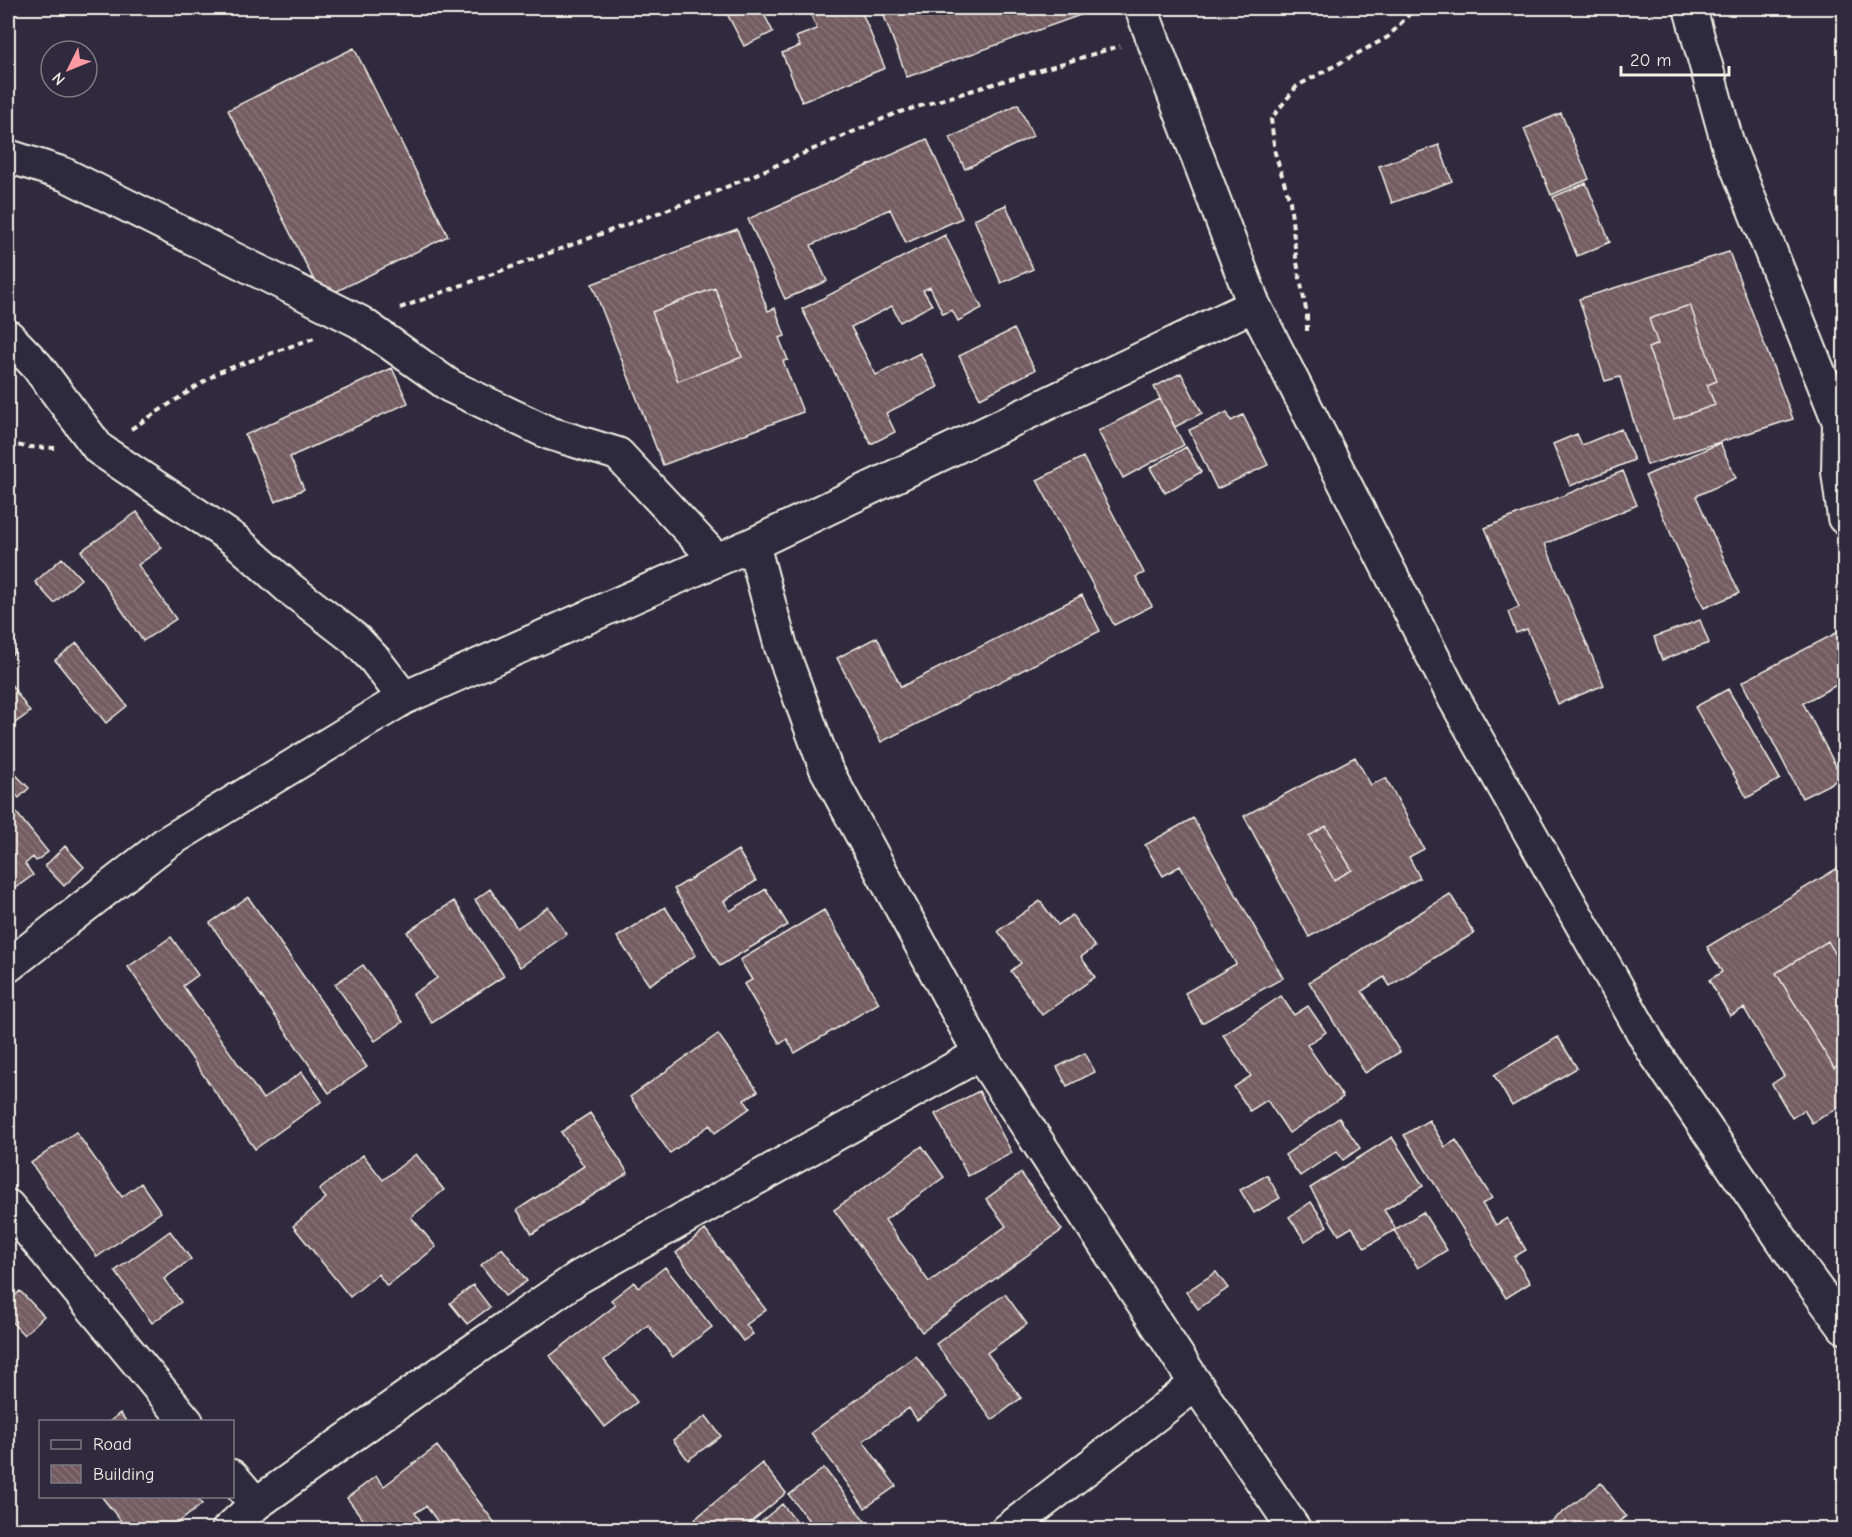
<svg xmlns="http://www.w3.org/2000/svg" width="1852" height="1537" font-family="'Comic Neue',sans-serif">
<defs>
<pattern id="building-back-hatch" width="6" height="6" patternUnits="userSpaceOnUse" patternTransform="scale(1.5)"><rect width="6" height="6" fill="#735b62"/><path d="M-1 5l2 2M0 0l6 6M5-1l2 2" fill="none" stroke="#887378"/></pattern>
</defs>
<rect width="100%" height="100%" fill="#2f2a3d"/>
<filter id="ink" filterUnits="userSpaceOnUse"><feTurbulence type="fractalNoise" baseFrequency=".0167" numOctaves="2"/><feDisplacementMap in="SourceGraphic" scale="12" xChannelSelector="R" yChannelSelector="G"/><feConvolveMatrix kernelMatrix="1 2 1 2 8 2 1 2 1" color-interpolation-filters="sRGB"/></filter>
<g filter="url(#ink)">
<path fill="url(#building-back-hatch)" stroke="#f4f1e8" stroke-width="1.5" fill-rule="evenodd" d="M724 8H761L773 32 744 46Z
M808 8H860L885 68 802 102 782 53 800 46 796 37 817 29Z
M881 8H926L930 18 958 8H1100L907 77Z
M354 48 448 236 323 298 228 110Z
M1018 104 1033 136 965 169 950 138Z
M1561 113 1589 179 1551 195 1524 129Z
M927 139 962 218 906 243 890 209 811 245 827 281 785 299 748 219Z
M1439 145 1452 181 1392 203 1379 166Z
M1586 183 1610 242 1577 256 1553 197Z
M1006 205 1033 269 1001 283 974 219Z
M737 229 768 311 775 308 785 336 779 338 788 360 783 361 803 412 663 465 592 284ZM715 288 742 357 678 381 652 312Z
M945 235 982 308 958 321 952 310 943 314 930 287 923 290 932 305 900 322 892 306 851 327 876 375 920 353 938 387 886 413 895 432 871 444 802 309Z
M1729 252 1793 419 1647 465 1620 377 1605 381 1579 299ZM1690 305 1717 381 1707 385 1715 405 1674 419 1648 348 1658 344 1649 319Z
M715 288 742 357 678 381 652 312Z
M1690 305 1717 381 1707 385 1715 405 1674 419 1648 348 1658 344 1649 319Z
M1014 329 1035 370 980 398 959 356Z
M392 368 408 403 290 457 304 489 275 502 245 435Z
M1181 373 1202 413 1175 427 1154 387Z
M1160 399 1184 445 1123 478 1098 431Z
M1227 412 1231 421 1243 415 1268 465 1217 489 1189 430Z
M1621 429 1634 460 1570 486 1553 444 1577 434 1582 445Z
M1720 443 1736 478 1696 496 1739 593 1704 608 1645 476Z
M1186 447 1201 472 1165 493 1150 468Z
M1083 457 1144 573 1136 577 1152 606 1114 625 1037 480Z
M1623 471 1637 505 1545 544 1604 685 1558 704 1527 629 1516 633 1508 612 1519 607 1485 528Z
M137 512 162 548 138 565 176 619 143 641 81 551Z
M62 558 81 579 54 603 35 582Z
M1082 595 1100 631 881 742 837 658 877 637 901 687Z
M1700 620 1709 643 1662 660 1654 637Z
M1840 631 1844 641V681L1803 703 1842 778 1802 798 1742 682Z
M8 642 15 652 8 657Z
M77 643 127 706 106 723 55 660Z
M8 680 30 712 8 728Z
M1728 689 1780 779 1747 798 1695 707Z
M1355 757 1371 785 1386 778 1424 849 1409 857 1420 878 1309 937 1244 816ZM1326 826 1352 870 1334 880 1309 836Z
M14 773 29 788 19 798 8 786V780Z
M11 806 48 852 36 861 33 857 25 864 33 875 14 889 8 881V809Z
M1193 818 1283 978 1202 1023 1185 993 1236 964 1180 866 1163 876 1145 845Z
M1326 826 1352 870 1334 880 1309 836Z
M65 846 84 867 64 886 45 866Z
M738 850 756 881 724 901 730 911 766 889 788 925 720 966 674 889Z
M1841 866 1844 872V969L1828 941 1776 973 1834 1068 1844 1062V1104L1812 1123 1804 1110 1792 1118 1772 1084 1784 1076 1744 1008 1730 1016 1709 980 1722 972 1707 947Z
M490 889 517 928 548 907 567 934 520 967 475 900Z
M1450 894 1474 933 1390 986 1384 977 1362 991 1400 1052 1365 1073 1309 982Z
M248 897 367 1067 329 1093 210 923Z
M454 901 504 976 432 1023 413 994 437 978 407 932Z
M1040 901 1058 925 1072 915 1095 947 1081 957 1095 977 1042 1015 1011 971 1021 963 998 931Z
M665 907 696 955 649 985 617 937Z
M824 910 879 1003 795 1053 787 1039 780 1044 744 984 752 980 740 960Z
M171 937 198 975 183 986 263 1099 302 1072 322 1101 255 1149 128 967Z
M1828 941 1844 969V1062L1834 1068 1776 973Z
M363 965 403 1022 375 1041 335 984Z
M1281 996 1294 1015 1308 1006 1326 1032 1307 1045 1343 1097 1289 1133 1267 1100 1250 1111 1234 1087 1251 1076 1223 1035Z
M718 1034 758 1091 744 1100 750 1108 715 1133 710 1125 670 1153 630 1097Z
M1558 1037 1577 1068 1512 1106 1494 1075Z
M1085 1053 1095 1072 1067 1086 1057 1067Z
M979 1091 1012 1153 968 1176 935 1114Z
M590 1113 628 1173 532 1234 517 1210 584 1166 561 1132Z
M1339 1118 1360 1148 1343 1160 1337 1151 1300 1176 1285 1155Z
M1429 1120 1445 1147 1456 1140 1492 1198 1482 1204 1496 1225 1507 1218 1526 1250 1514 1257 1530 1283 1506 1298 1404 1135Z
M76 1132 122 1197 141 1183 161 1212 97 1257 31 1163Z
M1392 1137 1423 1186 1384 1210 1396 1229 1365 1248 1352 1227 1339 1235 1310 1188Z
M922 1146 944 1177 885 1220 929 1282 1006 1226 986 1199 1021 1173 1062 1230 922 1332 834 1210Z
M416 1154 444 1190 411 1217 436 1247 387 1286 378 1274 350 1297 293 1226 326 1198 319 1190 363 1155 383 1180Z
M1267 1175 1280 1198 1254 1213 1240 1190Z
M1311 1202 1327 1226 1305 1241 1289 1217Z
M1423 1212 1447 1250 1418 1268 1394 1230Z
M705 1230 766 1310 746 1325 753 1334 743 1341 676 1253Z
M170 1231 191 1259 164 1279 181 1302 152 1323 115 1271Z
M502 1248 527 1281 505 1296 481 1265Z
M665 1267 712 1327 673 1357 648 1325 604 1360 637 1402 605 1427 550 1356 616 1305 611 1300 634 1282 638 1288Z
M1216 1272 1228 1288 1198 1309 1186 1292Z
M473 1285 490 1307 467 1324 450 1303Z
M20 1291 44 1316 24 1335 8 1318V1302Z
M1005 1294 1027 1324 987 1353 1021 1398 992 1420 936 1344Z
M916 1356 947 1397 917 1420 909 1408 863 1441 896 1486 865 1508 811 1433Z
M120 1413 127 1422H109Z
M706 1416 721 1436 688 1460 673 1440Z
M437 1446 500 1530H444L426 1506 415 1513 423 1525 417 1530H371L347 1498 376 1476 384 1486Z
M762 1463 786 1493 745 1527 747 1530H703L695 1519Z
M824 1468 872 1530H816L789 1495Z
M1601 1483 1626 1516 1608 1530H1540Z
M101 1496H196L202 1504 169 1530H128Z
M782 1504 803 1530H751Z
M678 1520 684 1530H664Z"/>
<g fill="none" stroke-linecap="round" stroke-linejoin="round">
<g stroke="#f4f1e8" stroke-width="36">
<path id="minor" d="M1141 8 1254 305 1455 700 1652 1049 1804 1272 1844 1327
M1690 8 1728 145 1839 422 1838 472 1844 518
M8 156 64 174 360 322 450 386 549 433 618 454 717 560
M1254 305 753 544 781 647 826 769 980 1054 1196 1384 1295 1530
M8 336 37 366 99 449 235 540 289 588 355 639 375 660 404 698
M8 966 166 843 404 698 753 544
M8 1206 187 1422
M232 1476 256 1504
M228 1530 256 1504 426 1383 579 1277 980 1054
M1007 1530 1196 1384"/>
</g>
<path stroke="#f4f1e8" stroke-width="4" stroke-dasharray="6 4.5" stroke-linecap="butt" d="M400 308 715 192 894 114 1120 46
M1307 331V315L1296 257 1290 201 1275 153 1271 119 1297 86 1388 37 1415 8
M131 429 219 372 314 338
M8 443 26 447 55 448"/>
<use href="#minor" stroke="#2f2a3d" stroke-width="32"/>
</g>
</g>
<rect width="1852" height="1537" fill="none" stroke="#2f2a3d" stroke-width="30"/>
<rect x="15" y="15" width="1822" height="1507" fill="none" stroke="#f4f1e8" stroke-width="2" filter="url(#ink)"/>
<rect x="39" y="1420" width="195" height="78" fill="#2f2a3d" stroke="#7e7a81" stroke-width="1.5"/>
<rect x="51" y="1440" width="30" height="9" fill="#2f2a3d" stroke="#7e7a81" stroke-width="1.5"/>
<text x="93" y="1450" font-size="18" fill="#f4f1e8">Road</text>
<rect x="51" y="1465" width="30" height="18" fill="url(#building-back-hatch)" stroke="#7e7a81" stroke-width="1.5"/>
<text x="93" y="1480" font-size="18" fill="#f4f1e8">Building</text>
<g transform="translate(69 69) rotate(227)"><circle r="28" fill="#2f2a3d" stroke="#7e7a81" stroke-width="1.5"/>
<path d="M0-4.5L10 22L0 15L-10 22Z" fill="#ff9aa2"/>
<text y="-9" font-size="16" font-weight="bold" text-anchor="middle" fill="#f4f1e8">N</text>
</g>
<path d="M1621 66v9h108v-9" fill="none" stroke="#f4f1e8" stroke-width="3"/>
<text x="1630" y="66" font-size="18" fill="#f4f1e8" stroke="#2f2a3d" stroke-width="4.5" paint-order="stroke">20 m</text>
</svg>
